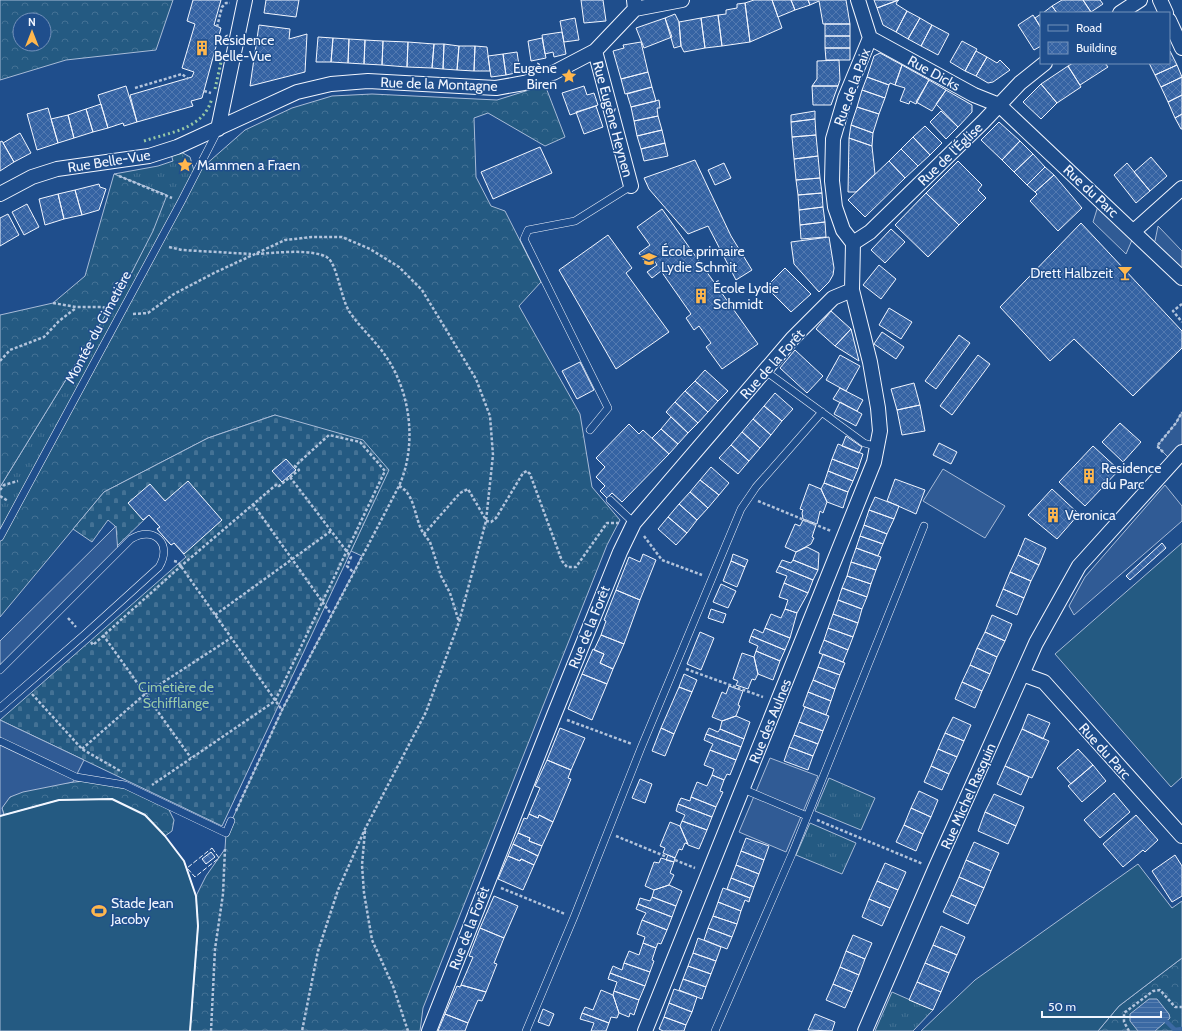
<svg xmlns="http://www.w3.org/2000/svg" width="1182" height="1031" font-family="Cabin,sans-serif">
<defs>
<pattern id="grass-tufts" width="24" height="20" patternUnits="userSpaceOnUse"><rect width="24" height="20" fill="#245a82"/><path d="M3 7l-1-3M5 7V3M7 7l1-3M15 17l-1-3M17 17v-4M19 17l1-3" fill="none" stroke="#447295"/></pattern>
<pattern id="forest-crowns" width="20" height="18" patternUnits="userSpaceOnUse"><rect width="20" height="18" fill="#245a82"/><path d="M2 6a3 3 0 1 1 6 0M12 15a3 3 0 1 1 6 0" fill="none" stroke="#447295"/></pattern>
<pattern id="cemetery-stones" width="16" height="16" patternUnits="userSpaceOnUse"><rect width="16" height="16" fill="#245a82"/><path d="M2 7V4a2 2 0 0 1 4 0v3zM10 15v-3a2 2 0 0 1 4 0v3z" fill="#447295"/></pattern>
<pattern id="water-rules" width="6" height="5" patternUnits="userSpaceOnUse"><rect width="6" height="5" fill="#3b69a3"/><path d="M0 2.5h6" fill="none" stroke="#587fb1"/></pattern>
<pattern id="building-cross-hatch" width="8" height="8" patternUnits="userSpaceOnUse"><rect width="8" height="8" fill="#3563a3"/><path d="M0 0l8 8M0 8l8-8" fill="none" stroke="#537ab1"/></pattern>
</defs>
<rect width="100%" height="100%" fill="#1f4e8c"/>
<path fill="url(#grass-tufts)" stroke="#a8bbd7" d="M181 152 190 157 195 174 0 537V487L132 272 166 195 114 174 158 166 173 161 171 154Z
M829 778 875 798 861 830 815 811Z
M810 823 856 843 842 874 796 855Z
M892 992 933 1010 913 1031H875Z"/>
<path fill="url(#forest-crowns)" stroke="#a8bbd7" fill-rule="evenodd" d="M0 0H173L156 50 66 60 0 80ZM20 20H44V44H20Z
M545 85 565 137 545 146 488 113 474 118 476 177 491 206 505 211 541 282 519 306 580 414 592 487 620 520 607 545 423 1008 420 1031H190L198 927 196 896 206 876 225 849 226 833 282 710 362 556 351 551 388 470 275 415 208 438 104 492 0 617V537L195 174 245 130 292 108 332 96 372 94 497 100Z
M114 174 167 195 153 231 132 272 0 487V315L53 303 85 276Z
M100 780 125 785 166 804 174 820 172 831 165 836 145 815 59 800 4 815 2 808C4 805 6 800 9 798 22 786 81 781 100 780Z
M1182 958V1031H1098L1119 1006Z"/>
<path fill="url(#cemetery-stones)" stroke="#a8bbd7" d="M275 415 363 440 389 470 222 826 0 720 186 557 174 543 171 545 157 529 160 527 149 515 117 546 115 526 108 520 92 542 73 529 104 492 208 438Z"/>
<path fill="#245a82" stroke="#a8bbd7" d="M1182 543V777L1171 787 1055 654Z
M112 799 145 815 165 836 184 861 196 896 198 926 190 1031H0V816L59 800Z
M1138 864 1172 908 1182 901V958L1119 1006 1098 1031H921L975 980Z"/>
<path fill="#305b95" stroke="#a8bbd7" d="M1098 206 1132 240 1126 254 1093 222Z
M1158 226 1182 251V278L1150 246 1155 241Z
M1182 412V452L1174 463 1157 446 1176 423Z
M943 469 1005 506 985 538 923 501Z
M1165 485 1182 506V521L1074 615 1069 606 1085 577Z
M116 526 118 553 0 670V641Z
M0 720 84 760 73 782 23 792 10 797 2 808 4 815 0 816Z
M770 758 818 776 786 852 739 832Z"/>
<path fill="url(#water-rules)" stroke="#a8bbd7" d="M1149 999H1157L1169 1014 1170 1018 1155 1031H1138L1130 1021V1014Z"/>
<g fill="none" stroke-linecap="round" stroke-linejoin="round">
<path stroke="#3b69a3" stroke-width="4.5" d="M1167 1022 1175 1030 1182 1029"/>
</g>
<path fill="url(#building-cross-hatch)" stroke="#f2f6ff" d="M193 0H221L214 25 221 28 202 98 191 101 193 106 137 122 130 95 192 77 194 72 182 68 195 24 187 21Z
M266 0H299L296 17 264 13Z
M581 0H603L606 21 584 23Z
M754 0H772L782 28 750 42 745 3Z
M772 0H791L795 10 778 17Z
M791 0H808L810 5 795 10Z
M808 0H846L850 24H823L819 1 810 5Z
M874 0H899L877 8Z
M898 0 896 4 907 11 896 32 883 25 877 8Z
M1062 0H1083L1091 12 1057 13 1052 6Z
M1083 0H1100L1103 4 1091 12Z
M745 3 750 42 722 46 718 15 726 14V10L737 8V4Z
M1052 6 1057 13H1043Z
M907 11 920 18 908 39 896 32Z
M675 14 679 22 681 46 674 48 665 18Z
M1041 14V28L1035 18Z
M718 15 722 46 705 48 701 18Z
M1033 15 1041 28V46L1034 50 1018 25Z
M575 18 579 40 564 42 560 21Z
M665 18 672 37 644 48 636 28Z
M701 18 705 48 684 52 681 46 679 22Z
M920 18 932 25 921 46 908 39Z
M825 24H850V36H825Z
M259 25 290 29 289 39 307 34 305 72 250 86Z
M932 25 949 34 938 55 921 46Z
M562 32 566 54 554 57 553 52 545 54 542 35Z
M825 36H850V48H825Z
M318 37 333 38 331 62H316Z
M333 38 349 39 348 63 331 62Z
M542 38 546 58 531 61 528 41Z
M349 39 365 40 364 64 348 63Z
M365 40 383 41 382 65 364 64Z
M383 41 408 42 407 67 382 65Z
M962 41 977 49 965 71 950 62Z
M408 42 434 44 432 68 407 67Z
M641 42 648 72 621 79 613 51 624 48 623 45Z
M434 44H444L443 69 432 68Z
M444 44 459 46 457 70 443 69Z
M459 46H475L474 71 457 70Z
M475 46 487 47 490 71H474Z
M825 48H850V60H826Z
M976 51 987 57 976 76 965 71Z
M1170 51 1177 65 1155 75 1149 63H1169Z
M517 52 520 72 506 75 503 54Z
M880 53 902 65 895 85 890 83 889 85 867 77 874 56Z
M503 54 506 75 491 77 488 56Z
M987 57 997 63 1000 60 1010 70 993 82 988 83 976 76Z
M839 60 840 80 838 86H812L817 79V61Z
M1073 63H1105L1108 67 1080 85 1068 66Z
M902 65 929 80 916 104 910 101 909 104 900 101 905 88 895 85Z
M1177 65 1182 77 1161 87 1155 75Z
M1068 66 1081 87 1057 103 1041 84Z
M648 72 652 87 625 94 621 79Z
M867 77 889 85 885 98 862 90Z
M1182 77V95L1168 102 1161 87Z
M929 80 946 90 932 111 916 102Z
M1041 84 1057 103 1041 119 1023 102Z
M126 86 137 122 124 126 123 123 108 128 98 95Z
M584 86 587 95 594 93 598 105 570 115 562 93Z
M812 86H838L831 105H813Z
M652 87 656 101 631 107 627 94Z
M862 90 885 98 879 114 857 107Z
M946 90 972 105V112L958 127 936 104Z
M1182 95V114L1175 118 1168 102Z
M659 100 660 108H657L658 116 634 121 631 107Z
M101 104 108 128 93 132 86 109Z
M596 106 603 127 584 134 576 112Z
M857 107 879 114 873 133 851 125Z
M48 108 58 143 37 150 27 114Z
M86 109 93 132 74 138 68 115Z
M815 111V119L791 122V115Z
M941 111 958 127 946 139 930 122Z
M1182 114V129H1181L1175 118Z
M68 115 74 138 58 143 51 119Z
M658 116 662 130 637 136 634 121Z
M815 119 816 135 792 137 791 122Z
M999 122 1020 141 1002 160 981 140Z
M851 125 873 133 872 146 849 138Z
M925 126 942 143 930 155 913 137Z
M662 130 665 143 641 149 637 136Z
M20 133 31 153 14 162 3 143Z
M816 135 818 156 794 159 792 137Z
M913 137 930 155 918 166 901 149Z
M849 138 872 146 875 174 856 192H848Z
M2 141 14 162 0 171V142Z
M1020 141 1033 154 1014 172 1002 160Z
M665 143 668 156 644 161 641 149Z
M540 147 552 173 493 199 481 172Z
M901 149 918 166 905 178 889 161Z
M1033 154 1045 167 1027 185 1014 172Z
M818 156 820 178 796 180 794 159Z
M1151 157 1167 176 1150 191 1134 172Z
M695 160 731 236 752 270 736 280 708 226 688 234 649 189 644 178Z
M889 161 905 178 865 217 848 200Z
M958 161 982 185 978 190 986 198 959 225 926 193Z
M724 163 731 178 715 185 708 170Z
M1127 163 1150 191 1136 203 1114 175Z
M1045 167 1054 175 1035 192 1027 185Z
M1054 175 1082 208 1058 231 1030 201 1037 194 1035 192Z
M820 178 822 193 798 195 796 180Z
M99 184 100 187 106 189 99 210 82 215 75 190Z
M75 190 82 215 64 219 58 194Z
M822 193 823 207 799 210 798 195Z
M926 193 959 225 928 257 895 225Z
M58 194 64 219 45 225 39 199Z
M27 204 39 227 24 235 12 212Z
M823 207 825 222 800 225 799 210Z
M662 209 758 344 722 369 706 347 711 343 699 326 694 330 686 318 691 314 661 271 652 278 647 272 657 265 654 260 647 265 639 253 650 245 637 227Z
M8 214 19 235 0 246V218Z
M825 222 826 237 801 239 800 225Z
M1081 223 1182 331V348L1133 396 1074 339 1050 361 1000 307Z
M891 229 905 242 885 263 871 250Z
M608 235 632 268 626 273 669 332 616 369 559 270Z
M829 237 834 268 833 275 829 282 819 292 794 264 791 242Z
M879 265 896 279 881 299 863 285Z
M785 268 811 294 791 312 766 287Z
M889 308 912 322 901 339 879 325Z
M831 311 851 329 835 346 816 329Z
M851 329 859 361 835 346Z
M882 332 904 347 896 359 874 344Z
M959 335 970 343 936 389 925 381Z
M795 350 823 376 807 393 780 368Z
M840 355 860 366 846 391 826 380Z
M978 355 990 364 952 415 940 406Z
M580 362 594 390 577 399 562 371Z
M705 370 728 391 718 401 695 381Z
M695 381 718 401 708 412 685 391Z
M914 383 920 405 897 410 891 389Z
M840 388 863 400 857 411 833 399Z
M685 391 708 412 698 423 675 402Z
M775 393 793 409 782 421 764 406Z
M675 402 698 423 688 433 666 412Z
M840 402 862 414 856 426 834 414Z
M920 405 925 431 902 435 897 410Z
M764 406 782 421 771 435 753 419Z
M671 417 688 433 678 444 661 429Z
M753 419 771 435 760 448 742 432Z
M1120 423 1141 442 1123 462 1102 442Z
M629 424 639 434 643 430 669 454 622 502 612 493 607 498 600 491 605 486 596 477 605 467 596 458Z
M661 429 678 444 669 454 652 438Z
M742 432 760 448 749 461 731 445Z
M846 436 862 447 859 453 842 446Z
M939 443 957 452 951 464 933 455Z
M838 444 863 454 858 469 832 459Z
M731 445 749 461 738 474 719 458Z
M1093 446 1119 470 1085 506 1059 482Z
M286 459 296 470 282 482 272 471Z
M832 459 858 469 853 481 828 471Z
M711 467 729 483 719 495 700 480Z
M828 471 853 481 848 492 824 483Z
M895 479 925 490 916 514 887 501Z
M700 480 719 495 708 508 690 492Z
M188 481 222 520 184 554 174 543 171 545 157 529 160 527 149 515 143 520 128 503 150 484 165 501Z
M824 483 848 492 843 508 827 502 821 489Z
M809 484 821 489 827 502 823 513 820 511 817 524 803 519 802 513 803 510 800 509Z
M1052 489 1079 514 1057 539 1028 515Z
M690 492 708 508 697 520 679 504Z
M875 497 899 506 894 519 869 510Z
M679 504 697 520 687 533 668 517Z
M869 510 894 519 887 534 864 525Z
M668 517 687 533 676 545 658 529Z
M803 520 816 525 812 537 814 538 811 544 796 552 785 547 795 524 800 526Z
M864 525 887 534 883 544 860 536Z
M860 536 883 544 878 556 856 548Z
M1025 538 1046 548 1039 565 1018 555Z
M1162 543 1166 548 1130 580 1126 576Z
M807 547 819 553 818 570 793 560 796 552Z
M856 548 881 557 876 570 851 562Z
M643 554 656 560 640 600 616 590 629 557 640 562Z
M733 554 748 560 745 567 731 561Z
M1018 555 1039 565 1031 581 1010 572Z
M782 560 791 563 793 560 818 570 813 580 779 566Z
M731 561 745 567 737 587 723 581Z
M851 562 876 570 871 584 847 576Z
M779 566 813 580 808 593 784 583 787 576 776 572Z
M1010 572 1031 581 1024 598 1003 589Z
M847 576 871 584 867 597 842 588Z
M784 583 808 593 797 613 785 609 788 600 779 597Z
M721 584 736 591 728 608 713 602Z
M842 588 867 597 862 609 838 600Z
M1003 589 1024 598 1017 615 996 606Z
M616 590 640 600 624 644 601 635 606 621 604 620Z
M838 600 862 609 858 623 833 614Z
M711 609 726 614 723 623 708 618Z
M785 609 797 613 790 638 765 628 771 614 781 618Z
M833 614 858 623 853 637 828 628Z
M992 615 1012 624 1005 641 985 632Z
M765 628 790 638 785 650 751 636 754 629 763 633Z
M828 628 853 637 848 650 824 640Z
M700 632 714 638 701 670 687 664Z
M985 632 1005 641 997 657 977 648Z
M601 635 624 644 613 669 600 663 604 654 594 650Z
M751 636 785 650 780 661 756 651 758 646 749 642Z
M824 640 848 650 843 662 819 653Z
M977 648 997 657 990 674 970 665Z
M593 649 604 654 600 663 613 669 607 684 582 674Z
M756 651 780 661 773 680 758 674 754 657Z
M742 653 754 657 758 674 755 680 752 679 748 689 736 685 738 681 733 679Z
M823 654 845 663 840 675 818 667Z
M970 665 990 674 982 691 962 682Z
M818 667 840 675 835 689 813 680Z
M582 674 607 684 592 720 568 709Z
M684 674 697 680 692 692 679 687Z
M813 680 835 689 831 701 808 692Z
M962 682 982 691 975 708 955 699Z
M729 686 743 691 738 705 740 706 736 716 722 721 712 717 722 692 726 694Z
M679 687 692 692 674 734 661 728Z
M808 692 831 701 826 715 803 706Z
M805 707 829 716 823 731 799 722Z
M1028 714 1050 723 1043 739 1022 729Z
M736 716 750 722 744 739 720 729 722 721Z
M953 717 971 725 964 741 945 733Z
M799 722 823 731 818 744 794 735Z
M560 728 585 738 571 770 547 760Z
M661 728 674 734 665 756 652 751Z
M709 728 718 732 720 729 744 739 741 747 706 734Z
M1022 729 1049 741 1032 778 1005 766Z
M945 733 964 741 957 757 938 749Z
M706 734 741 747 736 760 710 750 713 744 704 740Z
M794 735 818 744 813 756 789 747Z
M789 747 813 756 808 770 784 761Z
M938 749 957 757 949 774 931 766Z
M1078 749 1093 765 1071 784 1057 768Z
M710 750 736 760 730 775 727 774 724 780 712 775 714 769 704 765Z
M547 760 571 770 568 778 571 779 553 822 539 815 538 818 529 814 540 788 535 786Z
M1093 765 1106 781 1082 802 1068 786Z
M931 766 949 774 942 790 924 782Z
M1005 766 1029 777 1021 795 997 784Z
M712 775 724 780 720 791 723 792 716 807 691 797 697 782 707 786Z
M640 779 652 784 645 803 632 798Z
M919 791 938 800 931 817 911 808Z
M1114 793 1130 812 1100 838 1084 820Z
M994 794 1024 807 1016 826 985 812Z
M691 797 716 807 712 817 678 804 681 798 690 801Z
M678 804 712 817 707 830 682 821 685 815 676 811Z
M911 808 931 817 923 834 904 825Z
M985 812 1016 826 1008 844 978 831Z
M529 814 538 818 539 815 553 822 542 846 529 841 530 838 518 833 524 818 527 819Z
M1136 815 1158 840 1145 852 1143 850 1123 867 1103 844Z
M682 821 707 830 699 849 688 845 680 826Z
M670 822 680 826 688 844 685 843 682 850 679 849 675 858 663 853 665 848 660 846Z
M904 825 923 834 916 851 896 842Z
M518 833 530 838 529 841 542 846 538 856 513 844Z
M746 838 769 846 764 860 741 851Z
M974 842 999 853 991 871 966 860Z
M513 844 538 856 534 865 521 859 520 861 508 856Z
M741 851 764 860 759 874 736 865Z
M211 852 215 857 206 864 202 859Z
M668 855 675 858 674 862 666 860Z
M1175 855 1182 866V896L1172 902 1152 871Z
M508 856 520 861 521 859 534 865 523 890 498 879Z
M661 858 674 862 670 873 674 875 669 885 654 890 645 886 654 862 659 863Z
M966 860 991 871 984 888 959 877Z
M885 863 906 872 898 890 877 881Z
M736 865 759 874 754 887 731 878Z
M959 877 984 888 976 906 951 895Z
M731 878 754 887 750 898 727 889Z
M877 881 898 890 890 908 869 899Z
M669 885 682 891 676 906 652 897 654 890Z
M723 888 750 898 749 902 745 900 741 911 718 902Z
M951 895 976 906 968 924 943 912Z
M494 896 518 906 504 938 480 928Z
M652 897 676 906 672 917 638 904 640 898 650 901Z
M869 899 890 908 882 926 862 917Z
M718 902 741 911 737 924 713 916Z
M638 904 672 917 667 930 642 920 646 913 636 909Z
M713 916 737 924 732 937 708 928Z
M642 920 667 930 661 944 658 943 656 948 643 943 645 937 637 934Z
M941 926 965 937 957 955 933 945Z
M480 928 504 938 494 963 497 964 486 992 461 985 473 957 469 956Z
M708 928 732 937 727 949 704 940Z
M853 935 872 943 865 959 846 951Z
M698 938 721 947 716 961 693 953Z
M643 943 656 948 652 960 654 961 650 972 624 963 629 951 639 955Z
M933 945 957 955 949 973 925 963Z
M846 951 865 959 859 975 840 967Z
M693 953 716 961 711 974 688 966Z
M624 963 650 972 645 986 610 973 613 966 622 970Z
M925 963 949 973 941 992 917 982Z
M688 966 711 974 706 987 683 979Z
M840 967 859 975 852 992 833 984Z
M610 973 645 986 639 1000 614 991 617 982 608 979Z
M683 979 706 987 702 999 679 990Z
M917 982 941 992 933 1010 909 1000Z
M833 984 852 992 845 1008 826 1000Z
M461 985 486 992 482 1001 478 1000 468 1023 445 1014 457 986 460 987Z
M674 989 697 997 692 1012 669 1003Z
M601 990 613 995 619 1013 617 1018 611 1017 609 1023 582 1013 585 1007 593 1010Z
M614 991 639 1000 634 1015 630 1013 629 1017 619 1013 613 995Z
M669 1003 692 1012 686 1025 664 1017Z
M543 1009 554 1014 549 1026 538 1022Z
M582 1013 609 1023 606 1031H591L594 1023 580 1019Z
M445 1014 468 1023 465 1031H438Z
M815 1014 835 1022 832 1031 808 1030Z
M664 1017 686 1025 684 1031H663L659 1029Z"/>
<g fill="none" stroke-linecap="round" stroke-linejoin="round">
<g stroke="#f2f6ff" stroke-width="8">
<path id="service" d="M764 370 864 443 878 447
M590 430 608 408 524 239 528 230 575 221 631 186
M610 500 634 523
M0 537 181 202 218 130
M0 670 131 539C154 525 173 544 159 567L84 635 0 708
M0 741 76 777 125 785 226 833 231 821
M743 789 807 816
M526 1031 574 917 641 748 741 509 756 487 822 412
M715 1031 792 854 924 526"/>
</g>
<g stroke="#f2f6ff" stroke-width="16">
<path id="minor" d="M1160 0 1166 13
M635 9 682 0
M1120 13 1140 0
M1169 20 1182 48
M870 38 974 95 999 105 1182 278
M595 51 631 186
M218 129 245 0
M0 194 32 177 57 169 149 156 177 147 297 92 331 84 368 81 496 88 524 83 553 73 595 51 635 9 634 0
M1134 231 1182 188
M853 243 870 232 983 122 1020 83 1045 63
M1022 674 1044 682 1182 836
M429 1031 554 715 620 552 634 523 792 339 833 298 852 290
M645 1031 874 462 880 431 878 408 870 362 852 290 853 243 843 230 835 207 832 181 833 139 845 98 870 38 858 0
M865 1031 935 869 1036 643 1079 566 1182 452"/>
</g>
<path stroke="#b3c4dc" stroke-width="2.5" stroke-dasharray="3 2" stroke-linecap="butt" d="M217 27 222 7 226 3H230
M135 88 182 74 188 79
M204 91 211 93
M119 176 172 198
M169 247 182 250 251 254
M53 303 76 307H102L110 309
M1182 304 1173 311 1182 322
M133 314 148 313 174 294 214 273 285 240 312 237H342L370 249 399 267 422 290 476 379 490 416 493 455 486 521 459 622 426 712 365 829 338 890 318 951 302 1031
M0 361 10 350 44 337 59 321 76 308
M1163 452 1157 446 1176 423 1182 412
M290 477 351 557 347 566 353 572
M399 486C416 494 414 520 424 534L460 493 468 489 486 520
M0 490 4 485 18 481
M0 496 8 501
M758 501 831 531
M253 504 331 614
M486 521 491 522 496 518 523 473 527 471 530 474 562 561 567 567H576L607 523H619
M424 534 430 542 441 576 450 593 459 622
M644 536 662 560 702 575
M174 561 178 562 282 710
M215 615 331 531
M68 618 76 627
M103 635 191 758
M91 642 93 645 181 566 277 484 279 486 299 470 295 466 329 435 360 442 385 471 275 701 152 785
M686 669 763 697
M32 694 82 749 122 772
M567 720 632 744
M82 749 145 694 231 638
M236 811 282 710 399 486C417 446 411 394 387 358 376 341 360 328 349 311 341 298 337 265 328 258 313 248 274 253 256 254
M817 820 923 864
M365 831 362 865 364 893 372 940 393 986 408 1031
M616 836 667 857
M675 860 695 868
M501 888 565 914
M211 1031 215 949 223 894 225 849
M1129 1031 1124 1022V1013L1153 991 1160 990 1175 1007H1182"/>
<use href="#service" stroke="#1f4e8c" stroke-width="7"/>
<use href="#minor" stroke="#1f4e8c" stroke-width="14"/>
<path stroke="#97c8a6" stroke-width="3" stroke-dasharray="2 3" stroke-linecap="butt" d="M215 89 221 62
M144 141C171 132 204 129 212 98"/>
<path stroke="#f2f6ff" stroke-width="1" stroke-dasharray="5 2" stroke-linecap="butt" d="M212 848 219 858 195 877 187 868Z"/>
<path stroke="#f2f6ff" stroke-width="2" d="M0 816 59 800 112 799 145 815 165 836 184 861 196 896 198 926 190 1031"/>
</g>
<defs>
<g id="building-bare" transform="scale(1.2)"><path d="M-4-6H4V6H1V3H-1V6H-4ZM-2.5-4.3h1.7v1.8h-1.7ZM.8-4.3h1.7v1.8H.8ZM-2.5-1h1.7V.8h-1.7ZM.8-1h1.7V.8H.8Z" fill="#ffb74d" stroke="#1f4e8c" stroke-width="2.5" paint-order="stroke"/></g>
<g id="sight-bare" transform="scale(1.2)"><path d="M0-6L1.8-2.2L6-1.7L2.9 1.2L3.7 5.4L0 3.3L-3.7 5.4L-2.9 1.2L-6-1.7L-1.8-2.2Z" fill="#ffb74d" stroke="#1f4e8c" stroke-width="2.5" paint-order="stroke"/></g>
<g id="school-bare" transform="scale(1.2)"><path d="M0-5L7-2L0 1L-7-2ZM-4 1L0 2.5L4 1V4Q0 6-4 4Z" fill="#ffb74d" stroke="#1f4e8c" stroke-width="2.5" paint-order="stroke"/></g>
<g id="bar-bare" transform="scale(1.2)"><path d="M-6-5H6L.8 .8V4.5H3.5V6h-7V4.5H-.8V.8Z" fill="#ffb74d" stroke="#1f4e8c" stroke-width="2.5" paint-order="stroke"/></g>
<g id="stadium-bare" transform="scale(1.2)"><path d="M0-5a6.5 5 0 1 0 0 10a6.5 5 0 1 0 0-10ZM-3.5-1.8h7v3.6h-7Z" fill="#ffb74d" stroke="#1f4e8c" stroke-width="2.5" paint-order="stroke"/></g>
</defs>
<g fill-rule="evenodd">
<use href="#building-bare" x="202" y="48"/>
<use href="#sight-bare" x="569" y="76"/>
<use href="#sight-bare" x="185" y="165"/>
<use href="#school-bare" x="649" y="259"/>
<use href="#bar-bare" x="1125" y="273"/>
<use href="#building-bare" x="701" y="296"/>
<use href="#building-bare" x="1089" y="476"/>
<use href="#building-bare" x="1053" y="515"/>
<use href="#stadium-bare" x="99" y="911"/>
</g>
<g text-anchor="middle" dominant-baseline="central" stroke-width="3" stroke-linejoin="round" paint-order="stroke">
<g font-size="14" fill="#f2f6ff" stroke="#1f4e8c" text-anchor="start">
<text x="214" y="40">Résidence<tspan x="214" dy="16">Belle-Vue</tspan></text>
<text x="557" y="68" text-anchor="end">Eugène<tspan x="557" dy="16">Biren</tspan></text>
<text x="197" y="165">Mammen a Fraen</text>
<text x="661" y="251">École primaire<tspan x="661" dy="16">Lydie Schmit</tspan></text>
<text x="1113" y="273" text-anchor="end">Drett Halbzeit</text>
<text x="713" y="288">École Lydie<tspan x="713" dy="16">Schmidt</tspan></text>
<text x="1101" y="468">Residence<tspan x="1101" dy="16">du Parc</tspan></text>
<text x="1065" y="515">Veronica</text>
<text x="111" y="903">Stade Jean<tspan x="111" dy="16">Jacoby</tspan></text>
</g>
<g font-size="14" fill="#f2f6ff" stroke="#1f4e8c">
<text transform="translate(934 73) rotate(29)">Rue Dicks</text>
<text transform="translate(439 84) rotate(2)">Rue de la Montagne</text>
<text transform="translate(852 87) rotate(-70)">Rue de la Paix</text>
<text transform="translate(613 119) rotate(75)">Rue Eugène Heynen</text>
<text transform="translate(950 154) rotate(-44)">Rue de l'Église</text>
<text transform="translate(109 161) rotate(-9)">Rue Belle-Vue</text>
<text transform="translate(1091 191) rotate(43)">Rue du Parc</text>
<text transform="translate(98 327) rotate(-62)">Montée du Cimetière</text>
<text transform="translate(772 364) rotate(-48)">Rue de la Forêt</text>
<text transform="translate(589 627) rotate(-68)">Rue de la Forêt</text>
<text transform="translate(770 721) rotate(-68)">Rue des Aulnes</text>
<text transform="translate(1105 751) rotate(48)">Rue du Parc</text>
<text transform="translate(968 796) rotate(-66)">Rue Michel Rasquin</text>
<text transform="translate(469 928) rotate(-69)">Rue de la Forêt</text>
</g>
<g font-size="14" fill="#97c8a6" stroke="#1f4e8c">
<text x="176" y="687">Cimetière de<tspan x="176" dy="16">Schifflange</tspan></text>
</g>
</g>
<rect x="1040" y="12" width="130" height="52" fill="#1f4e8c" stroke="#7391ba"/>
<rect x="1048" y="25" width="20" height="6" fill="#1f4e8c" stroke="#7391ba"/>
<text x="1076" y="32" font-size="12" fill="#f2f6ff">Road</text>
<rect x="1048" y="42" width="20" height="12" fill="url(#building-cross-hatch)" stroke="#7391ba"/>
<text x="1076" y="52" font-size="12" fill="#f2f6ff">Building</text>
<g transform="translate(32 32)"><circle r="19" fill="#1f4e8c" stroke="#7391ba"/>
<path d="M0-3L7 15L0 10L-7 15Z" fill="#ffb74d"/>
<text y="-6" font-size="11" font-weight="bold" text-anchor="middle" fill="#f2f6ff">N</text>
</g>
<path d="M1042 1011v6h119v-6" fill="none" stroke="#f2f6ff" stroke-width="2"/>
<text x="1048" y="1011" font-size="12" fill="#f2f6ff" stroke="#1f4e8c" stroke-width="3" paint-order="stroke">50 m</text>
</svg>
